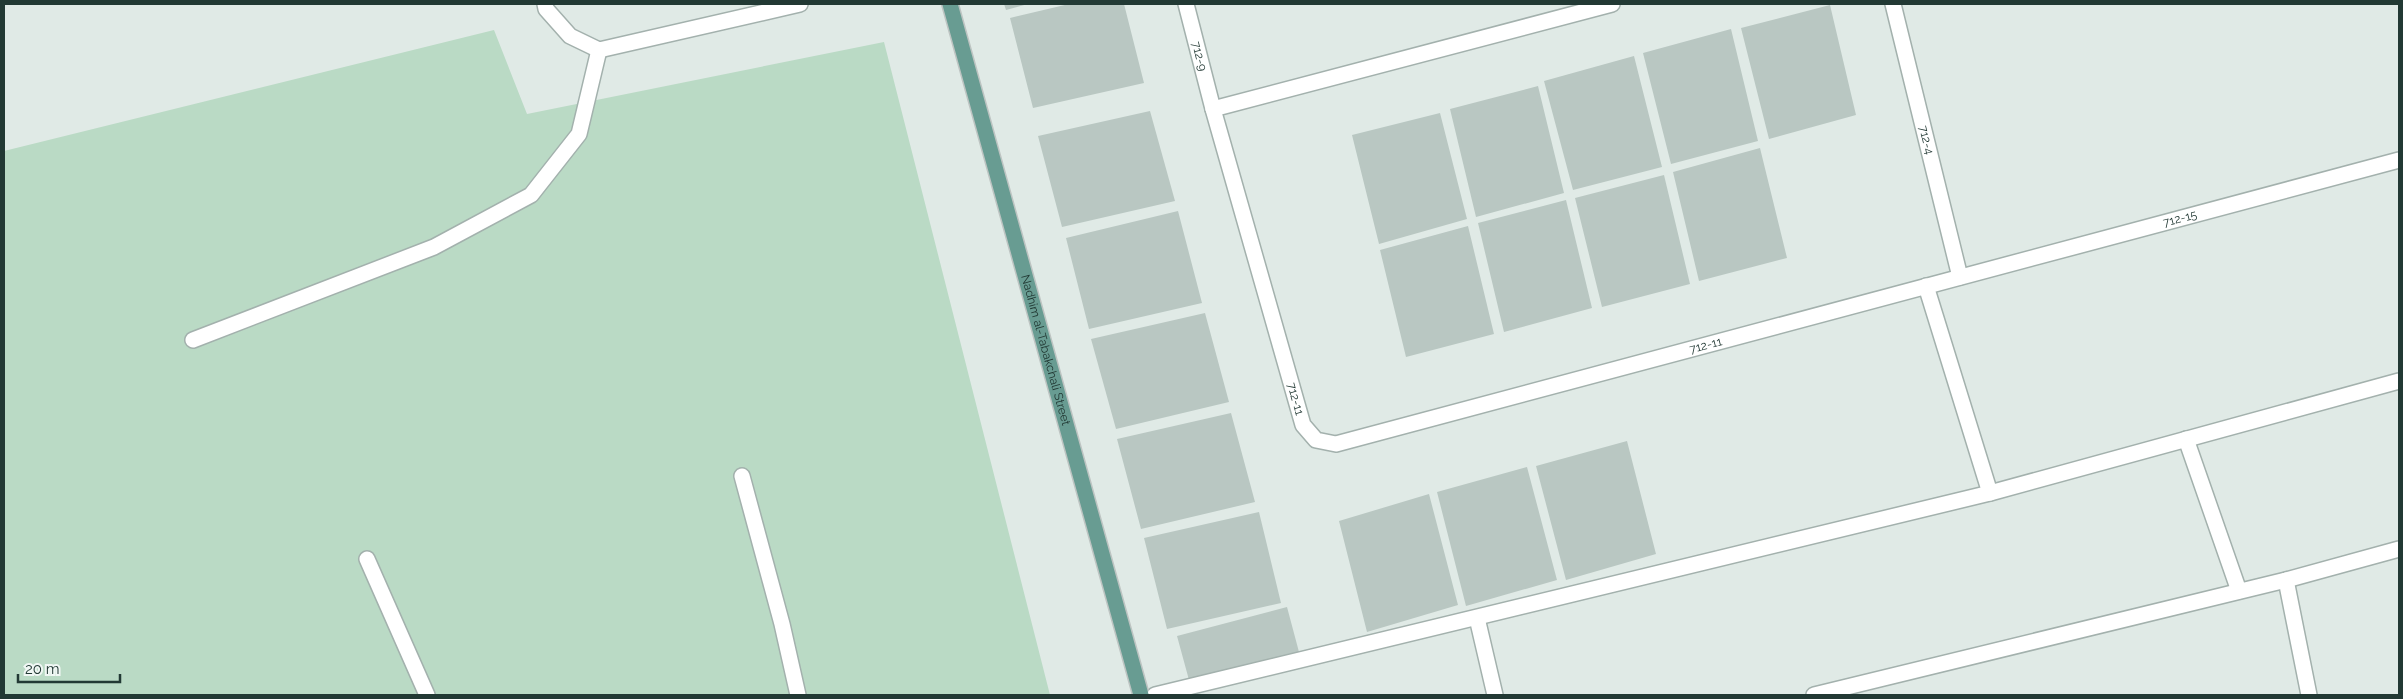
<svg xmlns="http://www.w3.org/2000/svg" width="2403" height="699" font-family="Raleway,sans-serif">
<rect width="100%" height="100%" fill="#e0eae6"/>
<path fill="#badac5" d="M494 30 527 114 884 42 1050 695H4V151Z"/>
<path fill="#b9c7c2" d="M1004 4H1028L1006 10Z
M1069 4H1124L1144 83 1033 108 1010 18Z
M1830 5 1856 115 1769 139 1741 28Z
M1731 29 1758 141 1671 164 1643 53Z
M1634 56 1662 167 1573 190 1544 81Z
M1538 86 1564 193 1476 217 1450 109Z
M1150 111 1175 201 1062 227 1038 136Z
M1440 113 1467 219 1379 244 1352 135Z
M1760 148 1787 258 1699 281 1673 172Z
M1664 175 1690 284 1602 307 1575 198Z
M1566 200 1592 308 1504 332 1478 223Z
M1178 211 1202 303 1089 329 1066 238Z
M1468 226 1494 334 1406 357 1380 250Z
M1205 313 1229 402 1116 429 1091 339Z
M1231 413 1255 502 1141 529 1117 439Z
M1627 441 1656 554 1566 580 1536 466Z
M1527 467 1557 580 1466 606 1437 492Z
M1429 494 1458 605 1367 632 1339 521Z
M1259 512 1281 603 1167 629 1144 538Z
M1287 607 1299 652 1189 680 1177 636Z"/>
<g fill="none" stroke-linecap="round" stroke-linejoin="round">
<g stroke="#a3b1ad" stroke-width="18">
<g id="minor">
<path d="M545 4 546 9 570 36 599 50 800 4"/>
<path id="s1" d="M1186 4 1213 109"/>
<path id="s2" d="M1612 4 1213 109 1303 425 1316 440 1336 444 2399 160"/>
<path id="s3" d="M1893 4 1960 277"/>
<path d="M1926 286 1990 493"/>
<path d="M193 340 434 247 531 195 579 134 599 50"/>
<path d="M2186 439 2239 591"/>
<path d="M742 476 782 624 798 695"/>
<path d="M367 559 427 695"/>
<path d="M2286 580 2309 695"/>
<path d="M1477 618 1495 695"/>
<path d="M1155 695 1990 493 2399 381"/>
<path d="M1814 695 2286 580 2399 549"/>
</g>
</g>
<g stroke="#bdc4c2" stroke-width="18">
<g id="major">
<path id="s4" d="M950 4 1141 695"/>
</g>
</g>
<use href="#minor" stroke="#fff" stroke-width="15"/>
<use href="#major" stroke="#689c92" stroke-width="15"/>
</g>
<g text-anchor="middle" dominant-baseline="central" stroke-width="5" stroke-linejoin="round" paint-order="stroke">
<g font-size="12" fill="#223934" stroke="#f0f7f4">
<text stroke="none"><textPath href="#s1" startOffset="54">712-9</textPath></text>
<text stroke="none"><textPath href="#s3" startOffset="140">712-4</textPath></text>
<text stroke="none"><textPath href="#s2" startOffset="1655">712-15</textPath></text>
<text stroke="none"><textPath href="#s2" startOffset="1164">712-11</textPath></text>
<text stroke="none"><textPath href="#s4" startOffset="359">Nadhim al-Tabakchali Street</textPath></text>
<text stroke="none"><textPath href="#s2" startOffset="714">712-11</textPath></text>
</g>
</g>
<rect width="2403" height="699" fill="none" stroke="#223934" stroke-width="10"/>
<path d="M18 674v8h102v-8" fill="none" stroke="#223934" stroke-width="2.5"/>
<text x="25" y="674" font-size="15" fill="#223934" stroke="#f0f7f4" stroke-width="4" paint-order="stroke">20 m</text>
</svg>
